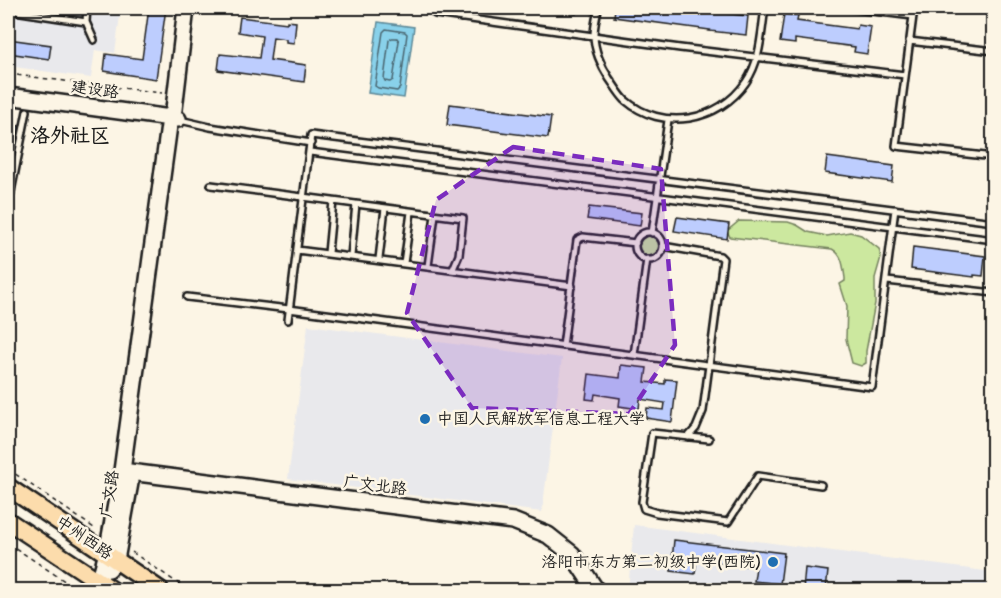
<svg xmlns="http://www.w3.org/2000/svg" width="1001" height="598" font-family="'Balsamiq Sans','LXGW WenKai TC',sans-serif">
<rect width="100%" height="100%" fill="#fcf5e5"/>
<filter id="ink" filterUnits="userSpaceOnUse"><feTurbulence type="fractalNoise" baseFrequency=".0167" numOctaves="2"/><feDisplacementMap in="SourceGraphic" scale="12" xChannelSelector="R" yChannelSelector="G"/><feConvolveMatrix kernelMatrix="1 2 1 2 8 2 1 2 1" color-interpolation-filters="sRGB"/></filter>
<g filter="url(#ink)">
<path fill="#e9e9ec" d="M8 8H121L115 53 95 50 91 78 8 66Z
M308 325 562 358 542 512 288 479Z
M634 525 993 572V590H628Z"/>
<path fill="#cce89f" stroke="#74825e" stroke-width="1.5" d="M739 221 788 222 797 225 808 232 827 236 850 232 861 235 879 249 881 257 875 278V303L866 351V363L861 366 852 363 846 339 847 306 840 284 845 281V278C843 266 843 255 832 249L730 237 727 231Z
M639 246a10 10 0 1 1 20 0a10 10 0 1 1-20 0Z"/>
<path fill="#89d1ea" stroke="#5d8998" stroke-width="1.5" d="M378 22 414 27 404 98 368 93Z"/>
<g fill="none" stroke-linecap="round" stroke-linejoin="round">
<path stroke="#48646e" stroke-width="1.5" d="M386 29 405 32 407 34 400 88 397 91 378 88 375 86 383 32Z
M392 38H397L399 41 393 80 390 82 385 81 384 79 389 40Z"/>
</g>
<path fill="#bdcdfe" stroke="#1c1c1c" stroke-width="1.5" d="M149 8H166L156 79 104 71 106 54 142 59Z
M560 8H577L576 14 562 12 563 8Z
M615 8H682L748 16 746 35 709 31 710 30 614 17Z
M784 14 798 16 797 21 857 29 858 25 871 27 867 54 854 52 855 47 795 39V44L780 42Z
M240 17 287 23V21L296 22 294 43 286 42V39L273 37 270 60 306 65 304 82 218 70 220 54 259 58 262 36 238 32Z
M8 39 51 45 49 59 8 53Z
M450 104 551 117 548 138 447 125Z
M8 123 19 126 15 148 8 146Z
M827 157 894 166 892 182 825 173Z
M589 207 642 213 640 226 587 219Z
M677 217 729 224 727 239 674 231Z
M913 247 985 256 983 276 974 275V277L911 269Z
M621 365 647 368 645 382 665 384V379L677 380 672 422 646 418 647 408 664 410 665 403 640 399 639 409 619 406 620 398 595 394 594 400 586 399 589 374 620 378Z
M674 540 784 553 780 584 754 581 756 567 693 559 692 564 696 565 695 574 671 571Z
M805 568 828 571 826 590H803Z"/>
<g fill="none" stroke-linecap="round" stroke-linejoin="round">
<g stroke="#1c1c1c" stroke-width="10">
<path id="lane" d="M87 8 86 22 94 40
M598 8C597 16 594 26 594 35 594 49 601 66 609 78 614 85 619 94 625 100 662 132 719 122 746 82 761 60 761 33 765 8
M848 8 913 16 914 8
M8 10 86 22
M435 14 680 48 905 75
M913 16 896 146 994 157
M461 18 462 8
M909 41 994 51
M180 120 210 127 311 143
M310 152 994 240
M211 185 463 218 459 255 453 269
M8 207 27 111
M635 246a14 14 0 1 1 28 0a14 14 0 1 1-28 0Z
M652 233 668 120
M663 246 720 256 723 259 703 411 696 428 688 437
M297 250 572 286
M328 253 333 201
M351 256 356 204
M379 259 385 208
M404 263 411 212
M428 266 435 215
M887 281 994 293
M187 297 289 309 872 387 895 209
M288 320 311 135 994 222
M563 346 577 240 583 237 636 243
M634 355 647 259
M709 439 652 433 642 502 644 509 657 513 728 522 758 476 821 485"/>
</g>
<g stroke="#1c1c1c" stroke-width="20">
<path id="secondary" d="M8 96 178 119
M122 471 513 521 548 535 572 554 596 590
M109 569 116 560 130 483
M99 582 107 553 122 471 170 118 174 109 186 8"/>
</g>
<g stroke="#1c1c1c" stroke-width="21">
<path id="primary" d="M8 487 160 590
M8 521 112 590"/>
</g>
<path stroke="#1c1c1c" stroke-width="1.5" stroke-dasharray="4.5 4.5" stroke-linecap="butt" d="M8 74 162 93
M8 469 97 530
M8 543 78 590
M132 552 188 590"/>
<use href="#lane" stroke="#fcf5e5" stroke-width="5"/>
<use href="#secondary" stroke="#fcf5e5" stroke-width="15"/>
<use href="#primary" stroke="#fcdcac" stroke-width="16"/>
</g>
</g>
<path fill="#7b2cbf" fill-opacity="0.2" stroke="#7b2cbf" stroke-width="4.5" stroke-dasharray="12 8" stroke-linejoin="round" d="M513 147 661 169 675 345 629 414 472 408 407 313 436 200Z"/>
<g fill="#1f6fb2" stroke="#fcf5e5" stroke-width="2">
<circle cx="425" cy="419" r="6"/>
<circle cx="773" cy="562" r="6"/>
</g>
<g text-anchor="middle" dominant-baseline="central" stroke-width="5" stroke-linejoin="round" paint-order="stroke">
<g font-size="16" fill="#1c1c1c" stroke="#fcf5e5">
<text transform="translate(95 90) rotate(8)">建设路</text>
<text transform="translate(375 486) rotate(7)">广文北路</text>
<text transform="translate(110 494) rotate(-81)">广文路</text>
<text transform="translate(84 538) rotate(34)">中州西路</text>
</g>
<g font-size="16" fill="#1c1c1c" stroke="#fcf5e5" text-anchor="start">
<text x="437" y="419">中国人民解放军信息工程大学</text>
<text x="761" y="562" text-anchor="end">洛阳市东方第二初级中学(西院)</text>
</g>
<g font-size="20" font-weight="bold" fill="#1c1c1c" stroke="#fcf5e5">
<text x="70" y="136">洛外社区</text>
</g>
</g>
<rect width="1001" height="598" fill="none" stroke="#fcf5e5" stroke-width="30"/>
<rect x="15" y="15" width="971" height="568" fill="none" stroke="#1c1c1c" stroke-width="2" filter="url(#ink)"/>
</svg>
